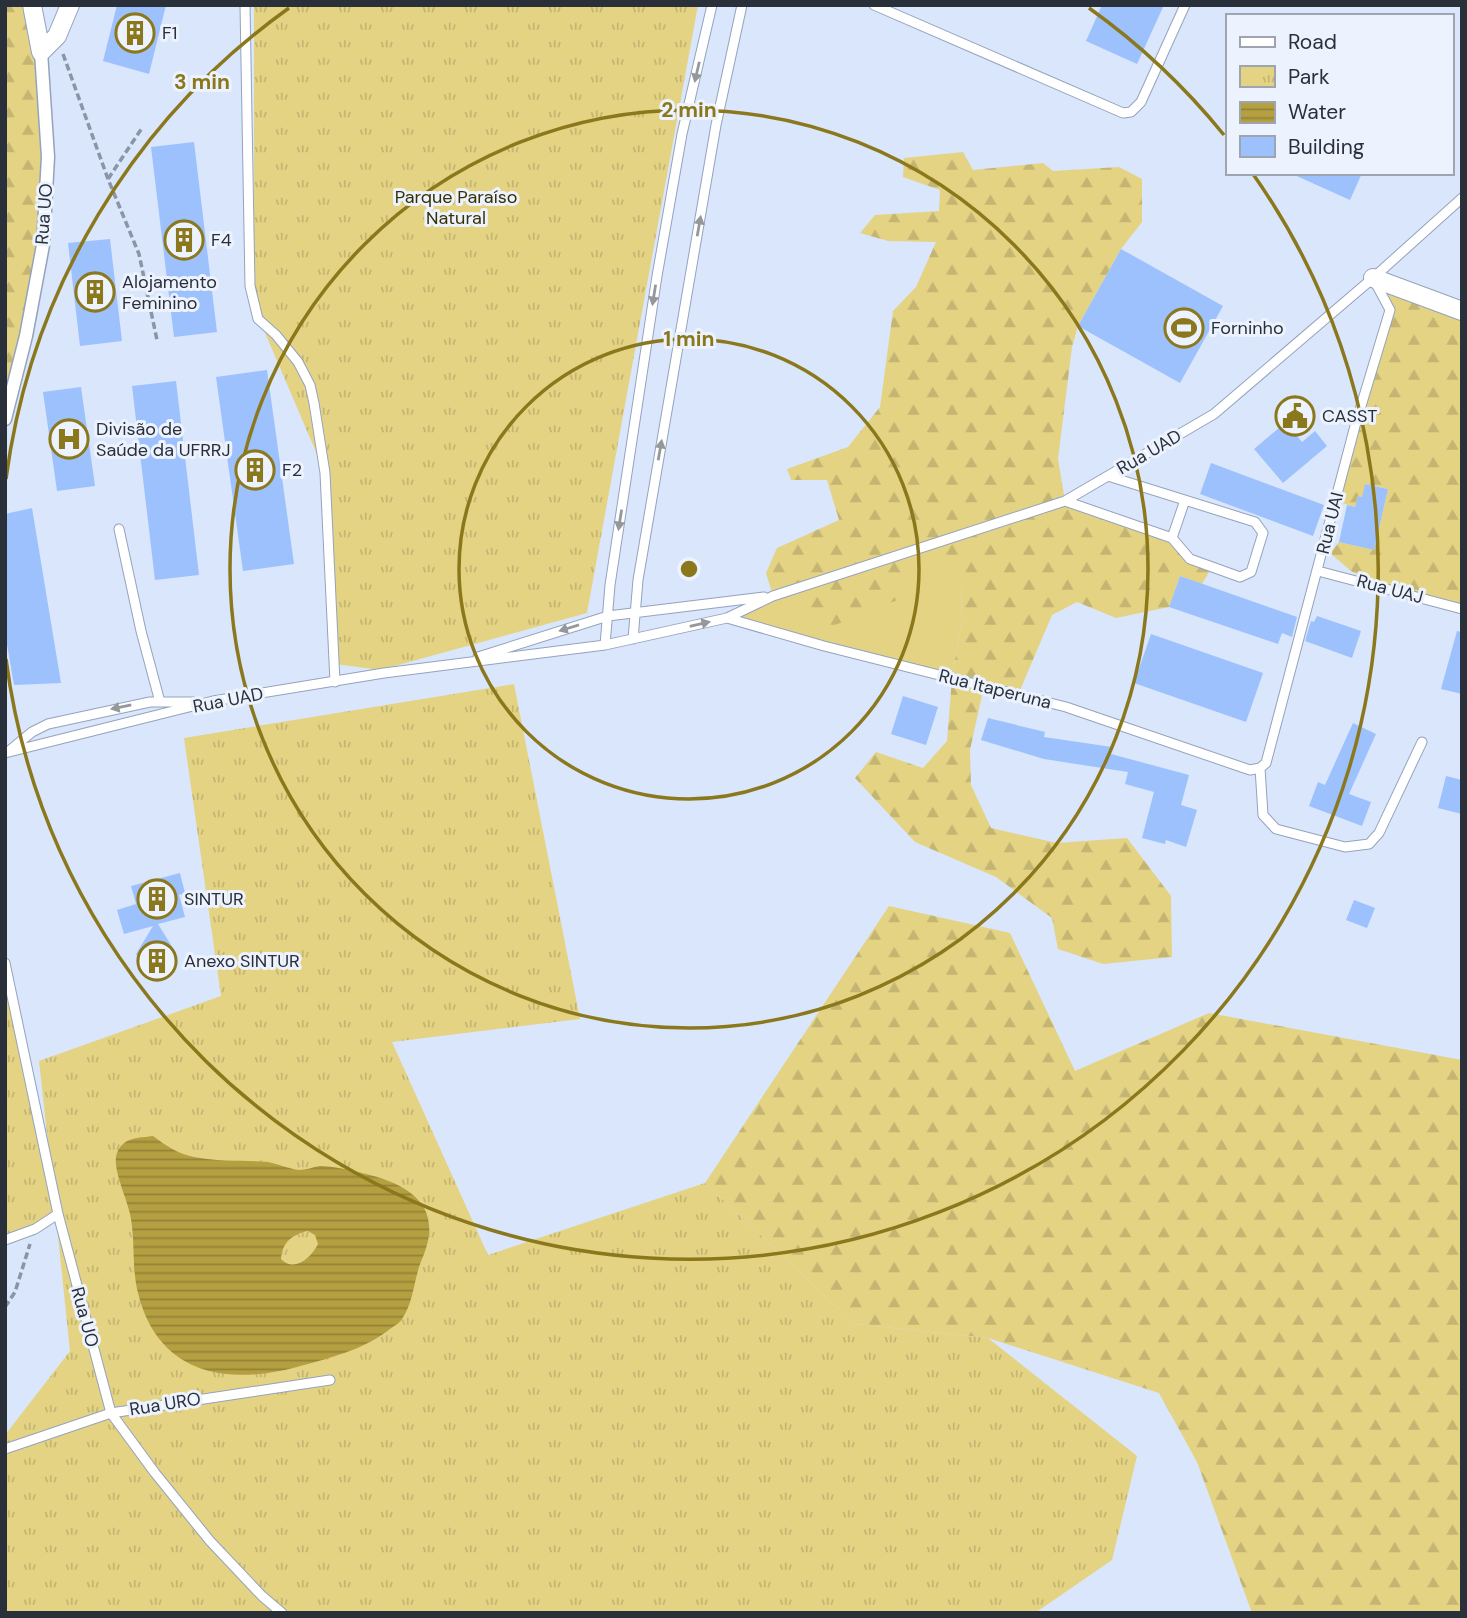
<svg xmlns="http://www.w3.org/2000/svg" width="1467" height="1618" font-family="'DM Sans',sans-serif">
<defs>
<pattern id="forest-firs" width="22" height="20" patternUnits="userSpaceOnUse" patternTransform="scale(1.75)"><rect width="22" height="20" fill="#e4d383"/><path d="M5 1l3.5 6h-7zM16 11l3.5 6h-7z" fill="#c4b572"/></pattern>
<pattern id="park-tufts" width="24" height="20" patternUnits="userSpaceOnUse" patternTransform="scale(1.75)"><rect width="24" height="20" fill="#e4d383"/><path d="M3 7l-1-3M5 7V3M7 7l1-3M15 17l-1-3M17 17v-4M19 17l1-3" fill="none" stroke="#c4b572"/></pattern>
<pattern id="water-rules" width="6" height="5" patternUnits="userSpaceOnUse" patternTransform="scale(1.75)"><rect width="6" height="5" fill="#b4a041"/><path d="M0 2.5h6" fill="none" stroke="#938337"/></pattern>
</defs>
<rect width="100%" height="100%" fill="#d9e6fc"/>
<path fill="#e4d383" d="M957 537 962 583 961 624 952 678 727 618 773 596Z"/>
<path fill="url(#forest-firs)" d="M5 5H30L46 207 5 416Z
M963 152 973 170 1043 163 1053 171 1119 167 1142 179V222L1121 249 1078 326 1072 347 1058 459 1065 501 1172 538 1184 554 1212 567 1202 584 1180 576 1169 607 1116 618 1077 602 1052 615 1018 695 984 686 970 750 971 785 991 828 1057 843 1127 838 1171 896 1172 957 1103 964 1058 949 1052 918 996 877 915 842 855 778 876 752 923 768 947 741 952 678 961 624 962 583 936 567 956 538 904 554 905 597 830 627 808 616V585L773 596 766 573 777 548 839 520 827 480H791L787 469 848 447 880 407 893 311 916 287 936 242 888 241 860 233 875 215 939 211 940 190 903 177 904 158Z
M1373 278 1462 311V609L1380 586 1351 571 1330 553 1339 542 1374 550 1388 489 1366 484 1362 497 1358 496 1355 507 1336 501 1390 310Z
M889 906 1010 933 1075 1071 1209 1013 1462 1060V1613H1252L1197 1462 1159 1393 988 1338 855 1324 705 1183Z"/>
<path fill="url(#park-tufts)" d="M254 5H698L587 613 380 670 335 664 325 473 254 307Z
M514 684 580 1019 392 1042 488 1255 705 1183 855 1324 988 1338 1137 1456 1112 1560 1035 1613H5V1435L70 1351 56 1217 5 1240V963L52 1179 39 1061 221 996 184 738Z"/>
<path fill="url(#water-rules)" fill-rule="evenodd" d="M153 1136C165 1145 178 1154 194 1157 219 1162 244 1160 268 1162 279 1164 289 1169 299 1170 306 1170 313 1167 320 1166 334 1166 349 1170 362 1173 410 1184 445 1206 422 1259 414 1277 414 1302 402 1319 400 1323 394 1326 390 1329 364 1350 329 1358 297 1367 226 1386 158 1374 138 1293 132 1270 135 1243 131 1219 129 1202 111 1168 117 1153 123 1137 139 1138 153 1136ZM308 1231 315 1235 318 1244C311 1258 294 1273 281 1259 282 1242 293 1234 308 1231Z"/>
<path fill="#9dc1fd" d="M117 5H166L149 74 103 61Z
M1102 5H1164L1137 64 1086 41Z
M194 142 217 332 174 337 151 147Z
M1290 173H1362L1350 200Z
M110 239 122 341 80 346 68 243Z
M1121 249 1223 306 1180 383 1078 326Z
M267 370 294 564 243 571 216 377Z
M176 381 199 575 155 580 132 386Z
M81 387 95 486 57 491 43 392Z
M1286 422 1302 442 1315 431 1327 446 1283 483 1254 449Z
M1211 463 1324 505 1313 536 1200 494Z
M1365 484 1388 489 1374 550 1339 542 1347 505 1355 507 1358 496 1362 497Z
M32 508 61 683 14 685 5 633V514Z
M1180 576 1297 617 1292 637 1282 633 1278 644 1169 607Z
M1317 616 1361 631 1352 658 1305 641 1311 621 1314 622Z
M1457 631 1462 632V694L1441 689Z
M1151 634 1263 673 1246 722 1134 683Z
M903 696 938 707 926 745 891 734Z
M988 718 1045 732 1044 737 1112 747 1111 754 1189 775 1181 805 1197 810 1186 847 1166 840 1165 844 1142 838 1154 792 1125 784 1128 772 1044 759 981 740Z
M1353 723 1376 734 1349 794 1371 802 1362 826 1309 806 1318 782 1325 785Z
M1446 776 1462 780V814L1438 808Z
M180 873 185 893 179 895 185 917 158 924 176 953 172 969 146 973 136 954 153 926 124 934 117 910 136 904 131 886Z
M1354 900 1375 908 1367 928 1346 920Z"/>
<g fill="none" stroke-linecap="round" stroke-linejoin="round">
<g stroke="#94a3bc" stroke-width="11">
<path id="service" d="M245 5 250 286 258 319 276 335 298 362 310 385 314 403 325 473 335 682
M874 5 1123 113 1131 112 1141 102 1185 5
M1065 501 1172 538 1190 559 1240 577 1251 572 1263 533 1255 522 1108 476
M119 529 141 631 160 702
M1172 538 1185 500
M1318 571 1462 609
M727 618 824 646 1066 707 1250 770 1260 768
M633 639 638 580 716 125 742 5
M605 645 610 585 657 276 682 134 712 5
M478 657 608 616 764 597
M9 751 32 732 48 724 150 702H194
M5 753 213 701 384 673 605 645 727 618 773 596 1065 501 1214 414 1373 278 1462 198
M1260 768 1266 763 1355 426 1390 310 1374 280
M1260 768 1263 815 1276 829 1345 847 1369 844 1379 833 1422 742
M5 963 58 1214 111 1413 155 1473 210 1541 262 1596 282 1613
M5 1240 35 1229 58 1214
M5 1449 111 1413 330 1380"/>
</g>
<g stroke="#94a3bc" stroke-width="15">
<path id="pedestrian" d="M5 419 26 336 43 245 48 157 41 52"/>
</g>
<g stroke="#94a3bc" stroke-width="20">
<path id="minor" d="M32 5 41 52 57 36 70 5
M1373 278 1462 311"/>
</g>
<path stroke="#8b95a5" stroke-width="3.5" stroke-dasharray="7 3.5" stroke-linecap="butt" d="M63 54 108 179 139 254 157 340
M108 179 142 128
M5 1307 15 1292 30 1244"/>
<use href="#service" stroke="#fff" stroke-width="9"/>
<use href="#pedestrian" stroke="#fff" stroke-width="12"/>
<use href="#minor" stroke="#fff" stroke-width="18"/>
</g>
<defs><path id="oneway-solid" d="M-6-.8H1V-3.2L6.5 0L1 3.2V.8H-6Z" transform="scale(1.75)"/></defs>
<g fill="#94989c">
<use href="#oneway-solid" transform="translate(697 72) rotate(103)"/>
<use href="#oneway-solid" transform="translate(699 226) rotate(-80)"/>
<use href="#oneway-solid" transform="translate(654 295) rotate(99)"/>
<use href="#oneway-solid" transform="translate(660 450) rotate(-80)"/>
<use href="#oneway-solid" transform="translate(620 520) rotate(99)"/>
<use href="#oneway-solid" transform="translate(700 624) rotate(-13)"/>
<use href="#oneway-solid" transform="translate(569 628) rotate(163)"/>
<use href="#oneway-solid" transform="translate(121 707) rotate(168)"/>
</g>
<g fill="none" stroke="#8b781d" stroke-width="3.5">
<circle cx="689" cy="569" r="230"/>
<circle cx="689" cy="569" r="459"/>
<path d="M6 479A689 689 0 0 1 289 8M1089 8A689 689 0 0 1 1224 135M1253 174A689 689 0 1 1 6 659"/>
</g>
<defs>
<g id="building-ring" transform="scale(2.0125)"><circle r="9.5" fill="#ecf3fe" stroke="#8b781d" stroke-width="1.5"/><path d="M-4-6H4V6H1V3H-1V6H-4ZM-2.5-4.3h1.7v1.8h-1.7ZM.8-4.3h1.7v1.8H.8ZM-2.5-1h1.7V.8h-1.7ZM.8-1h1.7V.8H.8Z" fill="#8b781d"/></g>
<g id="stadium-ring" transform="scale(2.0125)"><circle r="9.5" fill="#ecf3fe" stroke="#8b781d" stroke-width="1.5"/><path d="M0-5a6.5 5 0 1 0 0 10a6.5 5 0 1 0 0-10ZM-3.5-1.8h7v3.6h-7Z" fill="#8b781d"/></g>
<g id="civic-ring" transform="scale(2.0125)"><circle r="9.5" fill="#ecf3fe" stroke="#8b781d" stroke-width="1.5"/><path d="M-.6-6.5H3V-4.5H.6V-3L4-1V1h2V6H-6V1h2V-1L-.6-3ZM-1.2 2.5V6h2.4V2.5Z" fill="#8b781d"/></g>
<g id="hospital-ring" transform="scale(2.0125)"><circle r="9.5" fill="#ecf3fe" stroke="#8b781d" stroke-width="1.5"/><path d="M-5-5h3v3.5h4V-5h3V5h-3V1.5h-4V5h-3Z" fill="#8b781d"/></g>
</defs>
<g fill-rule="evenodd">
<use href="#building-ring" x="135" y="33"/>
<use href="#building-ring" x="184" y="240"/>
<use href="#building-ring" x="95" y="292"/>
<use href="#stadium-ring" x="1184" y="328"/>
<use href="#civic-ring" x="1295" y="416"/>
<use href="#hospital-ring" x="69" y="439"/>
<use href="#building-ring" x="255" y="470"/>
<use href="#building-ring" x="157" y="899"/>
<use href="#building-ring" x="157" y="961"/>
</g>
<g text-anchor="middle" dominant-baseline="central" stroke-width="6" stroke-linejoin="round" paint-order="stroke">
<g font-size="18" fill="#2a303a" stroke="#ecf3fe" text-anchor="start">
<text x="162" y="33">F1</text>
<text x="211" y="240">F4</text>
<text x="122" y="282">Alojamento<tspan x="122" dy="21">Feminino</tspan></text>
<text x="1211" y="328">Forninho</text>
<text x="1322" y="416">CASST</text>
<text x="96" y="429">Divisão de<tspan x="96" dy="21">Saúde da UFRRJ</tspan></text>
<text x="282" y="470">F2</text>
<text x="184" y="899">SINTUR</text>
<text x="184" y="961">Anexo SINTUR</text>
</g>
<g font-size="18" fill="#383005" stroke="#ecf3fe">
<text x="456" y="197">Parque Paraíso<tspan x="456" dy="21">Natural</tspan></text>
</g>
<g font-size="18" fill="#2a303a" stroke="#ecf3fe">
<text transform="translate(44 214) rotate(-86)">Rua UO</text>
<text transform="translate(1149 452) rotate(-30)">Rua UAD</text>
<text transform="translate(1330 523) rotate(-76)">Rua UAI</text>
<text transform="translate(1390 589) rotate(15)">Rua UAJ</text>
<text transform="translate(995 689) rotate(14)">Rua Itaperuna</text>
<text transform="translate(228 700) rotate(-11)">Rua UAD</text>
<text transform="translate(85 1317) rotate(75)">Rua UO</text>
<text transform="translate(165 1404) rotate(-9)">Rua URO</text>
</g>
</g>
<circle cx="689" cy="569" r="10" fill="#8b781d" stroke="#ecf3fe" stroke-width="3.5"/>
<g font-size="21" text-anchor="middle" font-weight="bold" fill="#8b781d" stroke="#ecf3fe" stroke-width="6" stroke-linejoin="round" paint-order="stroke">
<text x="202" y="89">3 min</text>
<text x="689" y="117">2 min</text>
<text x="689" y="346">1 min</text>
</g>
<rect width="1467" height="1618" fill="none" stroke="#2a303a" stroke-width="14"/>
<rect x="1226" y="14" width="228" height="161" fill="#ecf3fe" stroke="#9ea5b0" stroke-width="2"/>
<rect x="1240" y="37" width="35" height="10" fill="#ffffff" stroke="#9ea5b0" stroke-width="2"/>
<text x="1288" y="49" font-size="21" fill="#2a303a">Road</text>
<rect x="1240" y="66" width="35" height="21" fill="url(#park-tufts)" stroke="#9ea5b0" stroke-width="2"/>
<text x="1288" y="84" font-size="21" fill="#2a303a">Park</text>
<rect x="1240" y="102" width="35" height="21" fill="url(#water-rules)" stroke="#9ea5b0" stroke-width="2"/>
<text x="1288" y="119" font-size="21" fill="#2a303a">Water</text>
<rect x="1240" y="136" width="35" height="21" fill="#9dc1fd" stroke="#9ea5b0" stroke-width="2"/>
<text x="1288" y="154" font-size="21" fill="#2a303a">Building</text>
</svg>
